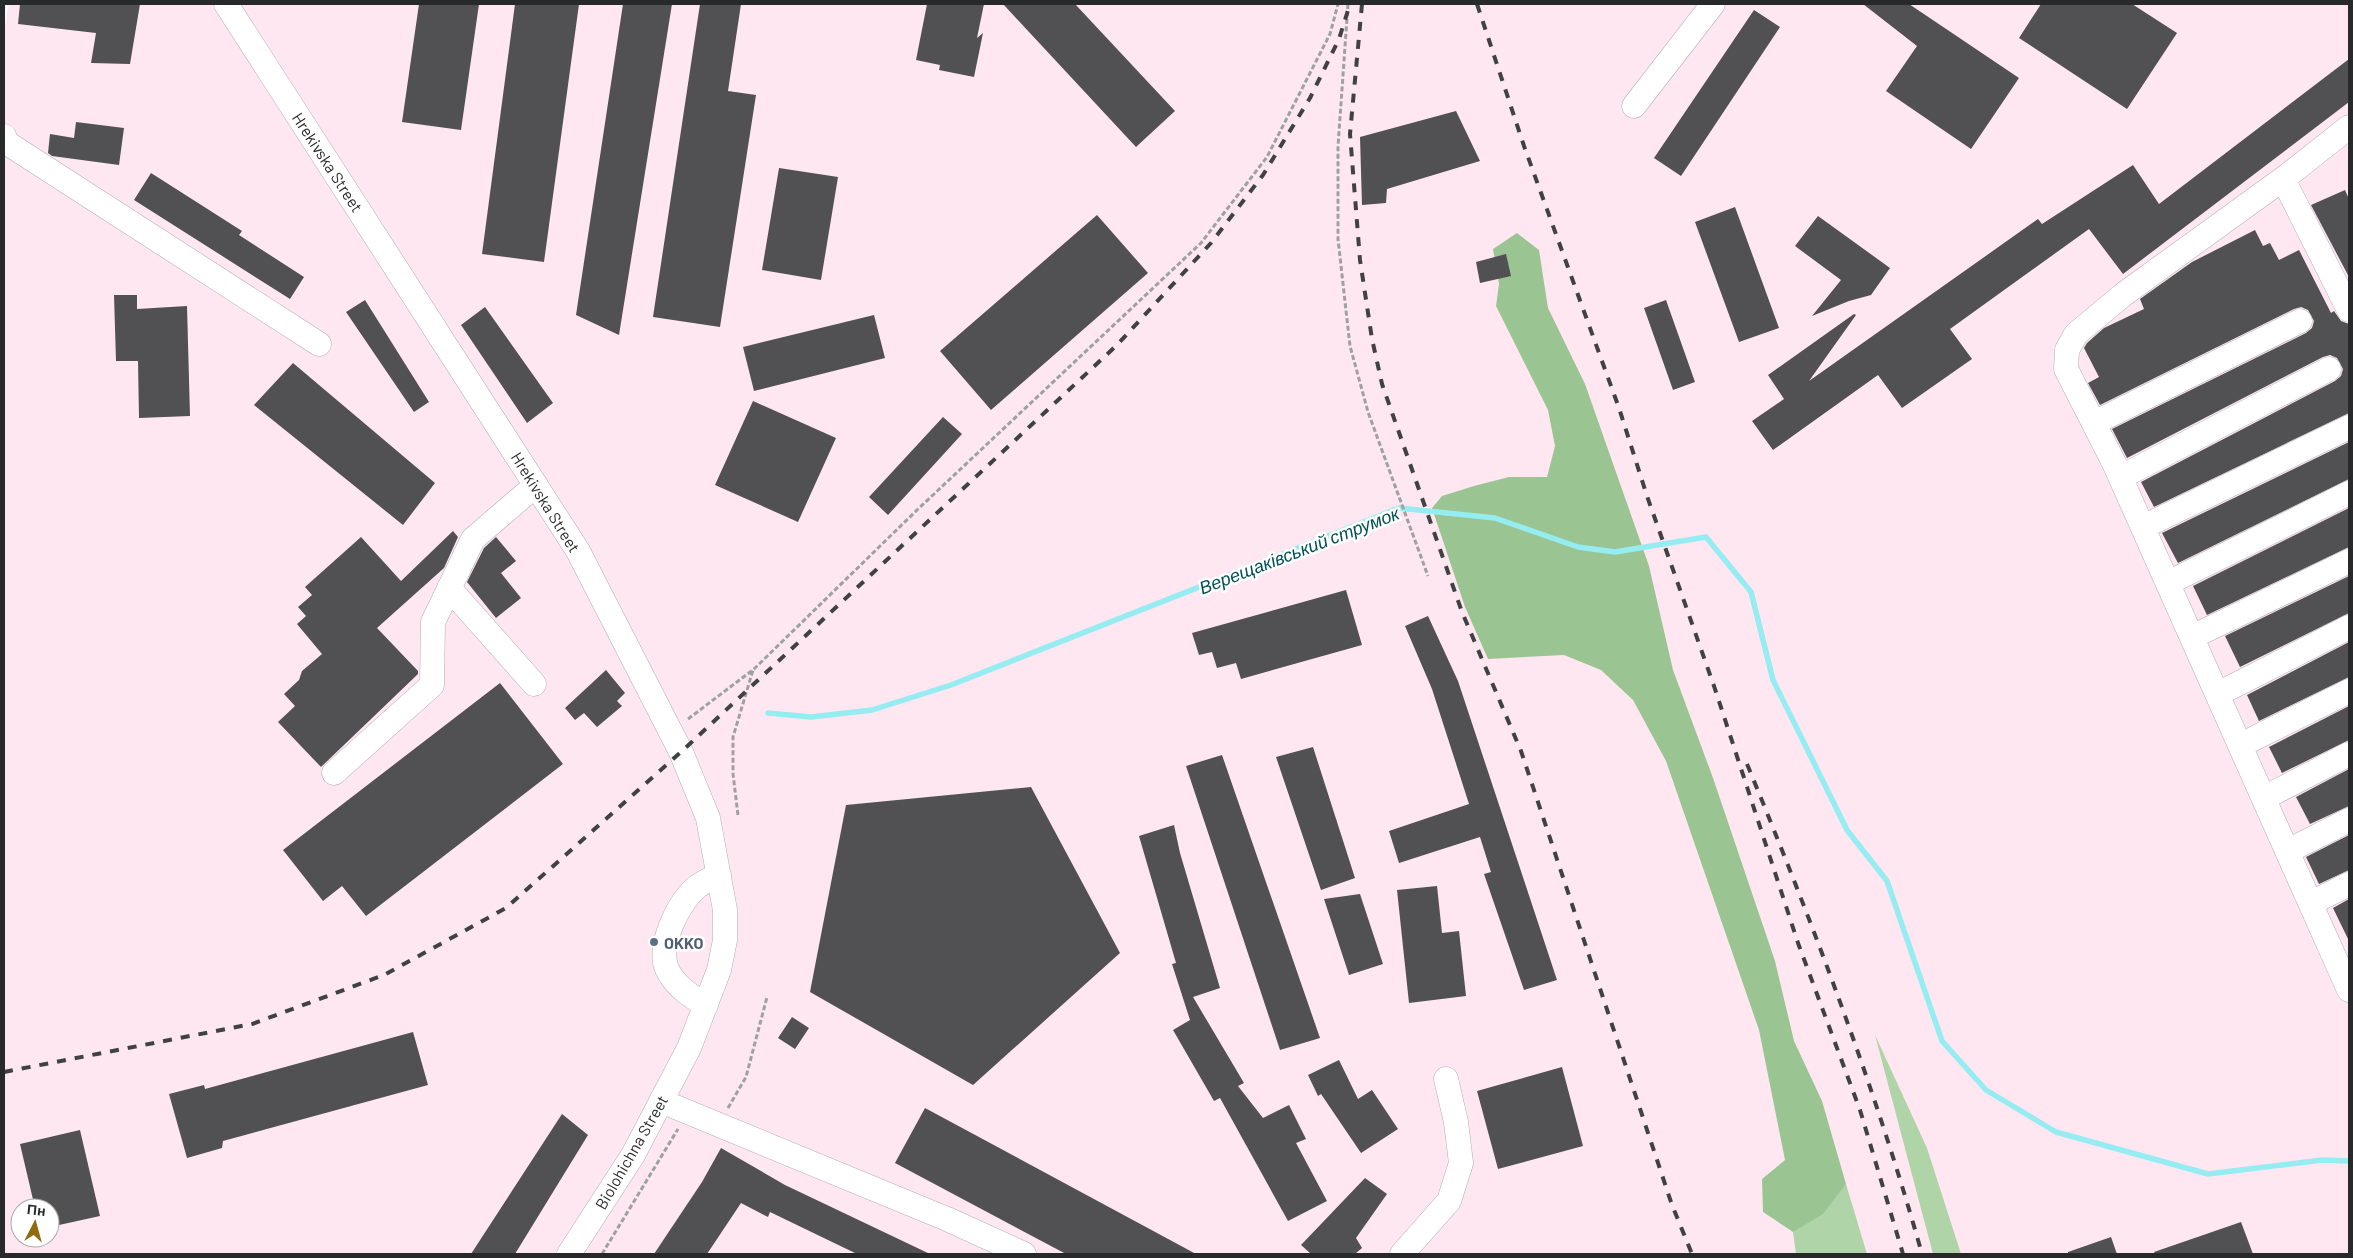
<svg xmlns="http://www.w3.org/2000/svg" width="2353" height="1258" font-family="Barlow,sans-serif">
<rect width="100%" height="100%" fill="#f5f9fb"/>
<path fill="#ffe7f2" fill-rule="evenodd" d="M9 4H2349V1254H4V33ZM20 1208H50V1238H20Z"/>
<path fill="#afd4a8" d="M1875 1035 1927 1148 1961 1254H1933Z
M1846 1184 1867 1254H1796L1793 1232Z"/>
<path fill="#9ac592" d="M1517 233 1539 250 1548 308 1585 384 1649 566 1673 670 1713 778 1775 961 1794 1041 1822 1101 1846 1184 1823 1214 1793 1232 1763 1212 1762 1179 1785 1160 1759 1030 1666 761 1633 700 1601 670 1564 655 1488 659 1465 607 1432 508 1442 496 1474 486 1509 477H1547L1555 446 1548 410 1496 306 1499 284 1493 249Z"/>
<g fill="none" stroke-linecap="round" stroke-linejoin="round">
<path stroke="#95ecf1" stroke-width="5.5" d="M768 713 811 717 872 710 951 685 1399 508 1495 518 1578 547 1615 552 1706 537 1751 592 1773 680 1847 830 1887 881 1942 1041 1986 1090 2056 1132 2208 1174 2322 1160 2349 1161"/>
</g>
<path fill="#515052" d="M20 4H140L130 64 91 63 96 33 18 24Z
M419 4H479L461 130 402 122Z
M515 4H579L544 262 482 254Z
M623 4H672L619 335 576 315Z
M700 4H741L728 91 756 95 720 327 653 317Z
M927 4H984L977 38 983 33 974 77 939 70 940 65 916 60Z
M1003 4H1075L1175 111 1136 147Z
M1863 4H1909L2019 78 1971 149 1886 91 1917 46Z
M2041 4H2132L2177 33 2127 109 2019 38Z
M1754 10 1780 27 1681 176 1654 158Z
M2349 59V102L2123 274 2089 229 1950 329 1972 359 1902 408 1878 375 1773 450 1752 421 1784 399 1768 375 1854 314 1856 315 1809 381 2038 219 2042 224 2133 165 2159 204Z
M1456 111 1480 161 1387 189 1386 203 1362 205 1360 137Z
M76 122 124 128 119 165 52 156 48 153 50 134 74 138Z
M779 168 838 177 821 280 762 270Z
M151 173 242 231 239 235 304 277 290 299 134 200Z
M2345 190 2349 199V277L2311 205Z
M1735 207 1779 328 1739 342 1695 222Z
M1097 215 1148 273 991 410 940 351Z
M1818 216 1890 268 1871 295 1849 301 1812 316 1841 280 1795 246Z
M2255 230 2263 246 2270 243 2279 260 2299 250 2331 313 2334 311 2341 321 2349 324V413L2154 507 2141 482 2335 381 2341 376 2343 369 2337 358 2330 355 2323 357 2127 458 2112 429 2306 333 2312 328 2314 321 2308 310 2301 307 2294 309 2100 405 2088 383 2099 377 2084 348 2087 343 2104 328 2144 309 2140 299 2192 262Z
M1506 254 1511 276 1480 283 1476 262Z
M114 295H137V309L187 306 190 416 139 418 138 361H116Z
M365 300 429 402 414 412 346 312Z
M1666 300 1695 382 1673 390 1644 308Z
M485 307 553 403 527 423 461 325Z
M874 315 885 358 754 391 743 347Z
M293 363 435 483 403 525 254 405Z
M753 401 836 438 798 522 715 485Z
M943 417 962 434 888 515 869 497Z
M2349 442V479L2178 563 2162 533Z
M2349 508V547L2207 615 2193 586Z
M453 531 458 537 444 568 377 628 418 671V674L321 767 278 722 295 706 284 694 299 680 302 671 322 654 297 624 306 616 298 607 312 595 305 587 361 537 401 581Z
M496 537 516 561 501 573 521 598 496 618 467 582 484 548Z
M2349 576V613L2240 667 2225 636Z
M1346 590 1362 645 1241 679 1236 663 1217 668 1212 652 1199 655 1192 633Z
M1428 616 1458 681 1557 980 1524 990 1484 874 1491 872 1480 837 1399 863 1389 831 1469 804 1432 689 1405 626Z
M2349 642V677L2259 721 2247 695Z
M606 670 625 693 617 701 622 706 597 727 584 713 575 720 565 708Z
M500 683 563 764 366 916 342 886 323 901 283 850Z
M2349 706V740L2282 773 2269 747Z
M1313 747 1355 878 1321 890 1276 757Z
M1222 755 1320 1038 1280 1050 1186 766Z
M2349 769V806L2310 824 2296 797Z
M1031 787 1120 953 973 1085 810 992 846 805Z
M1174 825 1180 853 1220 988 1193 997 1244 1083 1238 1086 1263 1118 1289 1105 1306 1139 1296 1143 1327 1201 1288 1221 1220 1098 1214 1101 1173 1030 1190 1020 1172 964 1176 963 1139 836Z
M2349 835V870L2319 884 2306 857Z
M1437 886 1442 933 1459 931 1466 996 1409 1003 1397 890Z
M1360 894 1383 964 1349 975 1324 899Z
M2349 899V941L2333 908Z
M792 1017 809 1028 795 1049 778 1038Z
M413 1032 428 1085 223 1141 222 1148 187 1158 169 1094 204 1085 205 1089Z
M1339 1060 1358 1099 1372 1090 1398 1129 1361 1153 1321 1094 1318 1096 1308 1075Z
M1562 1067 1583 1146 1498 1169 1477 1091Z
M925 1108 1196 1254H1066L895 1163Z
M562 1114 588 1135 515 1254H471Z
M80 1130 100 1216 50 1227V1208H35L20 1144Z
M721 1148 785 1185 930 1254H857L770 1212 768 1217 741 1203 707 1254H654L702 1182Z
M1365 1178 1387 1194 1356 1238 1362 1248 1355 1254H1311L1301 1245Z
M2241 1222 2253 1254H2155L2154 1252Z
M2111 1237 2117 1254H2068V1252Z"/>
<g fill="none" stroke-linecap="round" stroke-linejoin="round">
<g stroke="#acafb2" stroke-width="25">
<path id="minor" d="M226 4 578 551 681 752 708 818 725 910V940L719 970 689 1048 633 1155 569 1254
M1634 106 1713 4
M2349 127 2287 176 2124 294 2076 334 2067 350 2066 369 2114 463 2349 990
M4 136 7 143 319 344
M2283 179 2349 310
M2094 423 2300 321
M2121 477 2329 369
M2143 527 2349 427
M2168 583 2349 493
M449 588 534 684
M2192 637 2349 561
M2218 694 2349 627
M2241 745 2349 691
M334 773 432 685 433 622 473 539 536 485
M2264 798 2349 754
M2288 851 2349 820
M2311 903 2349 884
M706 1005C690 996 675 986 667 969 657 945 679 901 698 886 704 882 712 878 719 875
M661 1101 947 1219 1024 1254
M1402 1254 1449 1201 1461 1163 1456 1122 1446 1079"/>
</g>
<path stroke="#9da1a2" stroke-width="3" stroke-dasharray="5 2.5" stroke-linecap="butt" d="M1348 4 1338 146V239L1350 346 1368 412 1428 576
M688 719 754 669 917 510 1201 243 1267 157 1330 34 1338 4
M738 815 733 774V737L753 670
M728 1108 746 1077 767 997
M602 1254 678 1129"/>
<use href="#minor" stroke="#fff" stroke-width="24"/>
<path stroke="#3f4243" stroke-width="4" stroke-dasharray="9 9" stroke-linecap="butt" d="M1362 4 1350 134 1360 260 1372 339 1382 384 1462 612 1521 751 1672 1205 1692 1254
M1477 4 1524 146 1619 408 1647 496 1714 686 1798 943 1860 1110 1903 1254
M1747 764C1813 924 1875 1087 1922 1254
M4 1072 252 1024 384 975 506 908 681 752 1117 345 1211 243 1263 175 1310 98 1339 39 1350 4"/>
</g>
<circle fill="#5c6f8a" stroke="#fff" stroke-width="2" cx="654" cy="942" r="5"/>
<g text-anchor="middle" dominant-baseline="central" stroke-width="5" stroke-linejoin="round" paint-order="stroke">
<g font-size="16" fill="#27292a" stroke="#fff">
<text transform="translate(328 162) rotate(57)">Hrekivska Street</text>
<text transform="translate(546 502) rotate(58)">Hrekivska Street</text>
<text transform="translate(631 1152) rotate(-60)">Biolohichna Street</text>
</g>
<g font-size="16" font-weight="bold" fill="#4e5e75" stroke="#fff" text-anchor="start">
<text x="664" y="942">OKKO</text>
</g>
<g font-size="18" font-style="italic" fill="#005155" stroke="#fff">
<text transform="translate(1299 550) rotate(-21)">Верещаківський струмок</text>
</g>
</g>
<rect width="2353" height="1258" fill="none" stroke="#27292a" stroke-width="10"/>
<g transform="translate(35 1223) rotate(6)"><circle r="24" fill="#ffffff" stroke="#a9a9aa"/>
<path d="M0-4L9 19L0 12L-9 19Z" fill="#8d6d10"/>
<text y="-8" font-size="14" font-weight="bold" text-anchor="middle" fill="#27292a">Пн</text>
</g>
</svg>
